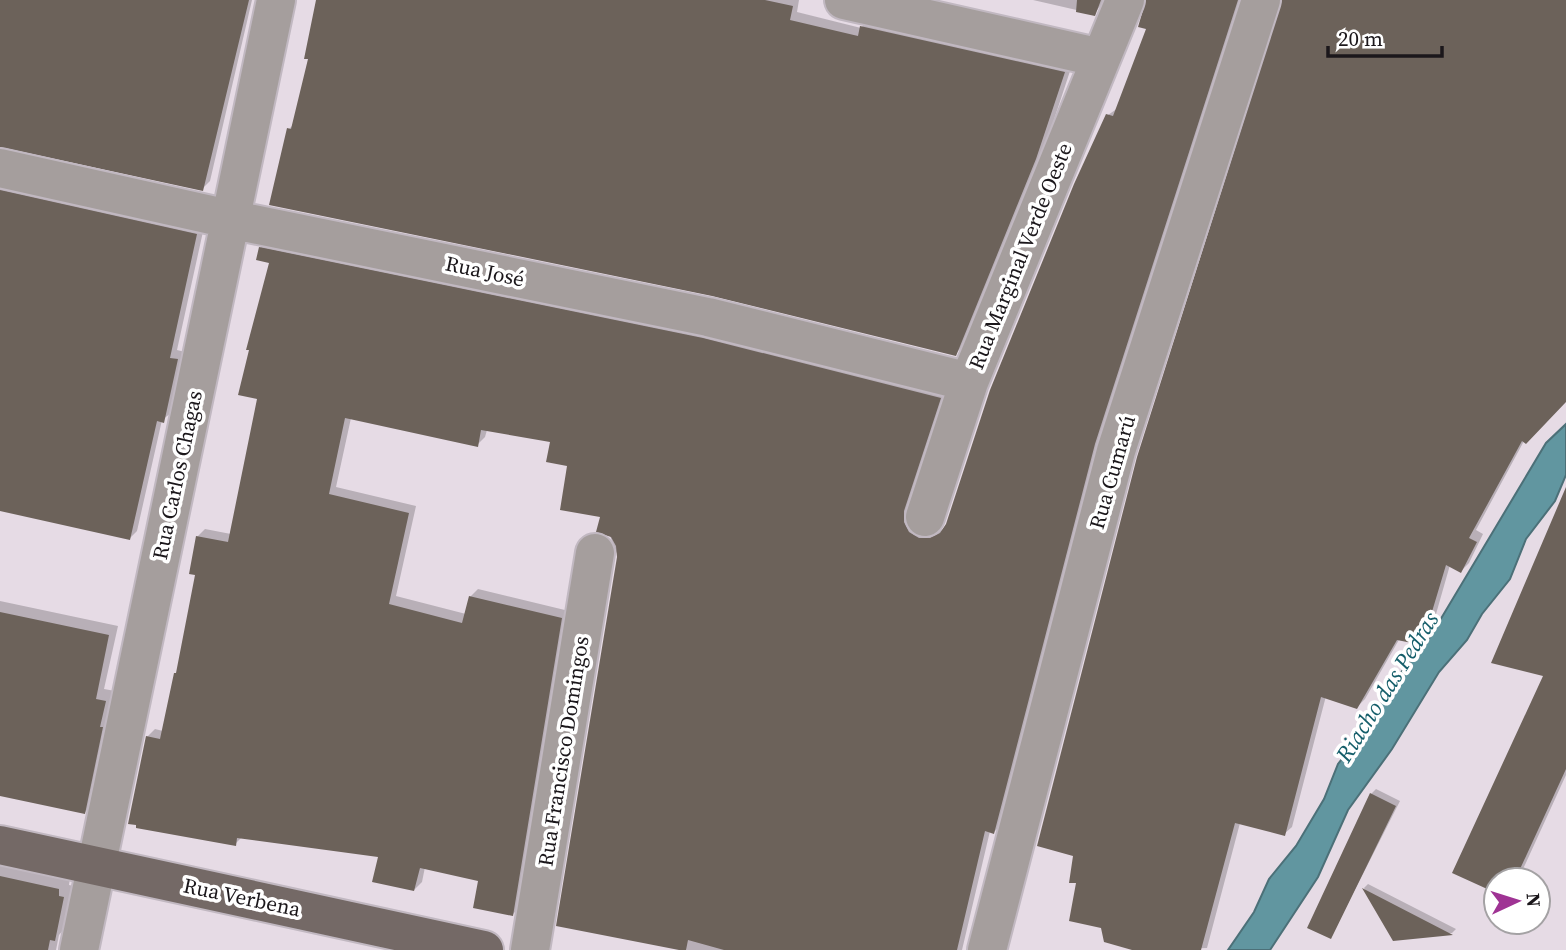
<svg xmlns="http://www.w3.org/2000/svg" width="1566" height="950" font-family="'Source Serif 4',serif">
<rect width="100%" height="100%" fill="#e6dbe5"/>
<path fill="#6196a0" stroke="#4c7078" stroke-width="2" d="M1566 424V475L1555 501 1526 539 1510 579 1482 614 1467 640 1439 672 1392 749 1348 810 1318 877 1270 950H1228L1254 912 1269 879 1296 846 1324 799 1338 764 1372 720 1394 680 1424 647 1546 443Z"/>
<path fill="#0003" d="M0 0H252L210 181 202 189 0 145Z
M317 0H799L797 12 861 28 869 19 1072 65 1044 150 963 346 955 354 289 129 295 123 310 58Z
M1033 0H1105L1094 14Z
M1147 0H1242L1002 824 994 832 990 831 962 950H687L558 925 618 556 602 516 552 441 487 430 485 437 477 445 351 418 336 487 416 506 396 596 466 614 470 597 478 589 569 611 521 906 513 914 481 880 425 867 422 882 414 890 380 856 242 837 235 844 147 737 155 729 163 731 175 674 179 670 197 573V537L205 529 231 534 259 398 271 261 260 248 268 240 712 331 948 390 927 531H940L945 528 1108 115 1118 108 1149 27Z
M1284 0H1566V400L1524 441 1476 530 1483 534 1469 563 1461 571 1450 565 1430 635 1422 643 1400 638 1365 699 1357 707 1326 696 1292 827 1284 834 1240 823 1207 948 1139 950Z
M0 180 204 227 177 350 185 352 171 413 162 420 137 531 130 538 0 509Z
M1566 502V775L1518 880H1496V891L1455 872 1546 675Z
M0 601 118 626 104 689 115 691 94 803 84 813 0 795Z
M1376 789 1400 801 1331 937 1371 794Z
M0 863 70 878 69 885 74 886 65 928 59 935 56 950H0Z
M1368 884 1456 929 1452 933 1394 939 1364 888Z"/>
<path fill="#6c625a" d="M0 0H249L203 191 0 147Z
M316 0H765L793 6 790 20 858 36 860 26 1065 72 1036 159 956 356 712 296 269 205 287 128 291 129 308 59H304Z
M1077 0H1101L1095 16 1076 12Z
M1146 0H1238L1095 444 994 834 985 831 957 950H724L688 940 686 950H679L556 926 617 557 616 546 611 537 596 532 600 517 560 510 567 466 546 462 550 442 481 430 478 447 345 418 329 494 409 513 389 604 462 623 469 596 562 618 513 916 473 908 478 881 420 868 414 891 372 882 378 857 237 838 236 846 136 828V825L128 824 146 736 160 739 174 673H176L195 575 189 574 196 536 228 542 257 399 238 395 249 350H246L269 263 256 260 259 247 703 338 941 398 904 511V522L909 532 919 538H930L940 533 946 524 990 390 1074 184 1106 114 1113 116 1146 29 1138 27Z
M1282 0H1566V402L1526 444 1522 441 1469 538 1477 542 1461 573 1446 565 1422 645 1397 640 1357 709 1321 697 1285 836 1235 823 1201 950H1132L1104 942 1101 928 1069 921 1076 883H1069L1073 856 1037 846 1137 457Z
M0 190 197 234 170 358 178 359 164 423 157 421 130 540 0 511Z
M1566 487V769L1515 880H1496V893L1452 873 1543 676 1491 663Z
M0 612 109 635 96 699 106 701 100 727H103L85 814 0 796Z
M1370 793 1396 806 1331 939 1307 928Z
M0 876 59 889V896L64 897 55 941 50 940 48 950H0Z
M1362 888 1453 935 1393 941Z"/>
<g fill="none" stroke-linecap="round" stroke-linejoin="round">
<g stroke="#c1b8c1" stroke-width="42">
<path id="minor" d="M844 0 1101 58
M0 168 229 219 708 317 969 382
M925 517 969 382 1125 0
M79 950 276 0
M530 950 595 553
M987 950 1116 451 1261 0"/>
</g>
<g stroke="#c1b8c1" stroke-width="42">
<path id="major" d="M0 845 484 950"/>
</g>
<use href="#minor" stroke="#a59e9d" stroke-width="38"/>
<use href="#major" stroke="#746966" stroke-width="38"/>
</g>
<g text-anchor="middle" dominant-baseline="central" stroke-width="7" stroke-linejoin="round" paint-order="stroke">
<g font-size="21" fill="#1b171b" stroke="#fff">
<text transform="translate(1020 256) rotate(-68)">Rua Marginal Verde Oeste</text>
<text transform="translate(485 271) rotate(12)">Rua José</text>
<text transform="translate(1112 472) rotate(-74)">Rua Cumarú</text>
<text transform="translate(177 475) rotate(-78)">Rua Carlos Chagas</text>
<text transform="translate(563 751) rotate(-81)">Rua Francisco Domingos</text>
<text transform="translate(242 897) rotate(12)">Rua Verbena</text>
</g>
<g font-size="23" font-style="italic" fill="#155e6a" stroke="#fff">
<text transform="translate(1387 687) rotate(-58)">Riacho das Pedras</text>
</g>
</g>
<g transform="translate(1517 901) rotate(86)"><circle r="33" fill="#ffffff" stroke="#a4a2a4" stroke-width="2"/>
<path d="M0-5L12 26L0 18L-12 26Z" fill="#9f3394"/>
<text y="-10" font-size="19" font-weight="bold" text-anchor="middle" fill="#1b171b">N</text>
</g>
<path d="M1328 46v10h114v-10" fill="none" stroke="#1b171b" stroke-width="3.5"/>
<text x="1338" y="46" font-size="21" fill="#1b171b" stroke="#ffffff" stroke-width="5" paint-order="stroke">20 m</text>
</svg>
